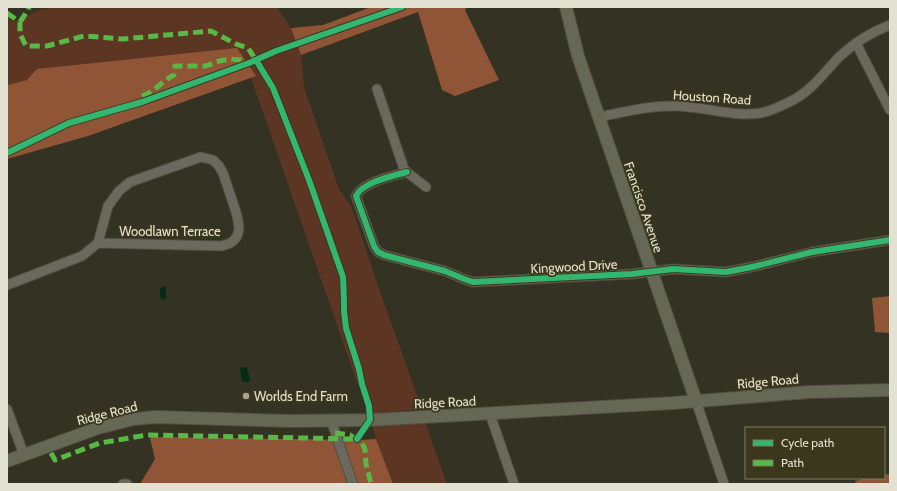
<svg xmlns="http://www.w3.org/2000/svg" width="897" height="491" font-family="Cabin,sans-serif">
<rect width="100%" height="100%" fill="#343223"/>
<path fill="#5c3622" d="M60 7H277L291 28 301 55 304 87 339 189 352 208 378 286 422 409 368 414 251 78 255 77 27 80 7 85V15L13 22 40 10Z
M425 422 447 484H393L376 439 372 424Z"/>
<path fill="#905537" d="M371 7H467L465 10 499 80 455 96 442 90 418 12 301 55 291 28 323 25Z
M237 48 256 76 88 136 7 159V85L27 80 37 69Z
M890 296V333L875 332 872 298Z
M156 437 360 440 376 439 393 484H140L155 459 150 438Z
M890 474V484H856L855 481 868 478H884V475Z"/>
<path fill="#052a17" d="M165 286 166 289V298L163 300 160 297V289L162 287Z
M247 367 250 381 246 383 245 381 242 382 240 368Z"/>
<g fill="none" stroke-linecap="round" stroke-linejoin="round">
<g stroke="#4f4d40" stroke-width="11">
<path id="minor" d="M856 43 890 110
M377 89 404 169 408 173 426 187
M599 117C624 112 651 105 677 106 705 107 733 117 761 113 770 111 779 107 787 103 810 93 823 74 839 57 854 43 871 32 890 25
M407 172C393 176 363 182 356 196L374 246 378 252 384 255 445 271 464 279 473 282 632 274 673 269 726 272 752 267 812 252 890 240
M7 285 82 256 98 243 108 206 119 191 130 182 201 157 213 160 219 166 223 173C226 182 229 191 232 200 238 218 248 241 221 246L98 243
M696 401 724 484
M7 409 24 455
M490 414 514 484
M331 420 339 444 353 484
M123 484H127"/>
</g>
<g stroke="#4f4d40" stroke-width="14">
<path id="major" d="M566 7 578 56 696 401
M7 461 98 428 134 419 155 417 292 421 370 420 673 403 810 392 890 390"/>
</g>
<use href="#minor" stroke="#6b695e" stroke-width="9"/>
<use href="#major" stroke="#666856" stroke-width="12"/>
<path stroke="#58b947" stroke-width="5" stroke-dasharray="10 5" stroke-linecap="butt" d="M7 13 20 22V34L26 46H47L84 36 123 39 211 31 236 44 248 48 257 62
M20 22 28 10 29 7
M142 96C154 92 162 81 174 75L175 66H206L219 61 230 59 241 60 249 63
M335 433 350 435 362 443 365 449 366 464 371 484
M51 453 55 460 100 443 147 435 357 439"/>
<g stroke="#3b371c" stroke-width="8">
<path id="cycleway" d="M256 60 273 88 309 180 343 277 344 300V311L346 328 359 369 362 384 369 406 370 420 357 439
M7 153 69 123 142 102 249 63 276 51 402 7
M407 172C393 176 363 182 356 196L374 246 378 252 384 255 445 271 464 279 473 282 632 274 673 269 726 272 752 267 812 252 890 240"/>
</g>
<use href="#cycleway" stroke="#33b770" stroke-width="6"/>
</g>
<circle fill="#a6a494" stroke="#3b371c" stroke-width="1.5" cx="246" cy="396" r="4"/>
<g text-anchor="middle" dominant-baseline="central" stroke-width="3.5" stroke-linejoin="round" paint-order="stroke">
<g font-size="13" fill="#e3e1d1" stroke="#3b371c">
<text transform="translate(712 97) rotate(4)">Houston Road</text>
<text transform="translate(644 207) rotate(71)">Francisco Avenue</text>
<text x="170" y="231">Woodlawn Terrace</text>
<text transform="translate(574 266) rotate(-3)">Kingwood Drive</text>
<text transform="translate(768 381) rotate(-5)">Ridge Road</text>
<text transform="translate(445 402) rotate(-3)">Ridge Road</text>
<text transform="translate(107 413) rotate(-14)">Ridge Road</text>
</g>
<g font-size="13" fill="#e3e1d1" stroke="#3b371c" text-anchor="start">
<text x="254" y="396">Worlds End Farm</text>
</g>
</g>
<rect width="897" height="491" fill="none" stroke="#e3e1d1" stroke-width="16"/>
<rect x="745" y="427" width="140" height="52" fill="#3b371c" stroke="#7e7b64"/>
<rect x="753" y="440" width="20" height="6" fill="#33b770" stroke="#7e7b64"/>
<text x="781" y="447" font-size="12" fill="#e3e1d1">Cycle path</text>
<rect x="753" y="460" width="20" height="6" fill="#58b947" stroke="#7e7b64"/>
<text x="781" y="467" font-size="12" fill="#e3e1d1">Path</text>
</svg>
